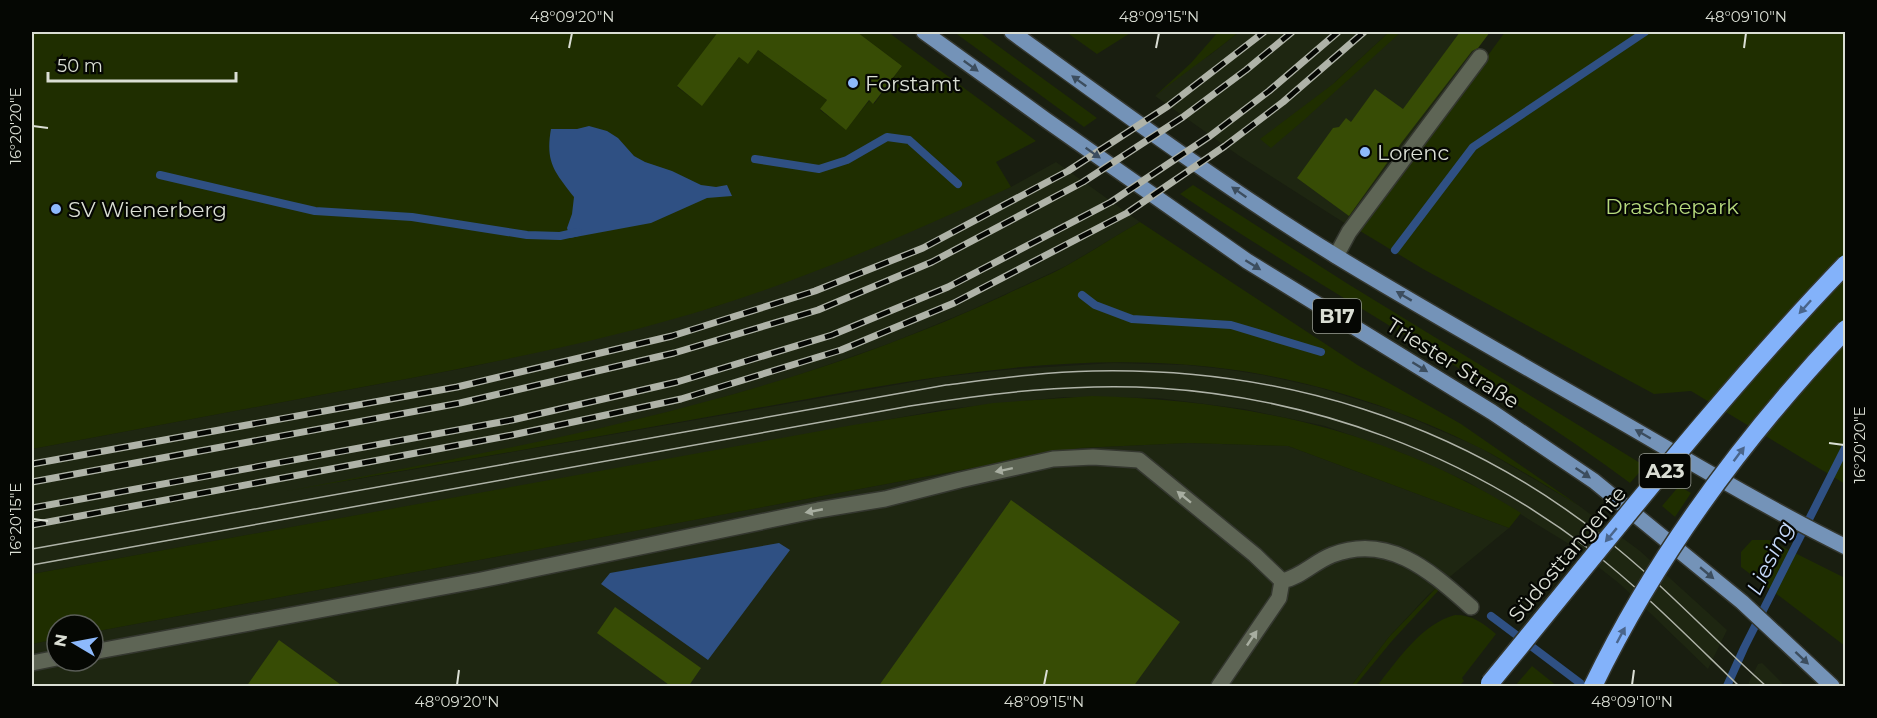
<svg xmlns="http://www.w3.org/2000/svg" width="1877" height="718" font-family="Montserrat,sans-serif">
<rect width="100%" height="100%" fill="#191e10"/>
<path fill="#1e2611" d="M1239 32H1389L1333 84 1401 32H1490L1346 224 1238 155 1155 96 1193 65 1210 55Z
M1056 162 1140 222 1066 266 969 311 891 343 784 380 693 406 559 439 335 483 941 377 1014 369 1113 363 1187 365 1224 369 1263 375 1317 387 1392 410 1479 447 1578 505 1640 551 1727 630 1708 669 1620 584 1569 544 1468 482 1404 454 1325 426 1244 409 1158 398 1064 397 947 409 32 574V449L470 367 555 348 717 306 1011 187Z
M1188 443 1288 446 1509 528 1429 594 1389 637 1351 686H32V644L57 639V661H93V632L1079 448Z
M1762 663 1785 686H1748L1749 682 1758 664Z"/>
<path fill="#1f2e00" d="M32 32H718L677 87 702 105 739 57 758 50 827 100 820 110 846 129 869 101 874 104 902 66 857 32H888L1036 141 996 162 1011 187C915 231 818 274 717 306 603 342 485 364 368 386 256 407 144 428 32 449Z
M954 32H979L1097 118 1084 127Z
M1066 32H1132L1097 54Z
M1218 32H1239C1212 54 1183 74 1155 96L1191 63Z
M1389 32H1401L1304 120 1271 148 1260 139 1333 84Z
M1505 32H1845V484L1691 391 1654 394 1423 269 1360 231Z
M1193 185 1348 284 1645 466 1630 483C1487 377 1328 294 1180 194Z
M1140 222 1359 366 1461 424 1578 505C1546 486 1513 465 1480 448 1412 414 1339 389 1265 375 1092 342 912 380 741 411 590 438 438 465 287 491 533 444 776 402 1005 295 1025 285 1046 277 1066 266 1091 252 1115 236 1140 222Z
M1092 396C1245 400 1390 430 1521 513L1509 528 1288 446 1188 443 1080 448 93 632V625H57V639L32 644V574L853 425 993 403Z
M1679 486 1691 493 1675 517 1662 506Z
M1752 540H1769L1845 578V646L1741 567V552Z
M1438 586V591L1391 642 1355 686H1351L1389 637Z
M1455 615C1473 615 1483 623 1496 634L1462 678 1464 681 1459 686H1377C1398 660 1421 624 1455 615Z
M1532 666 1557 686H1515Z"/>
<path fill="#2f5083" d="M589 126 607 131 618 138 634 156 645 162 672 171 701 185 716 187 727 185 732 196 707 198 651 223 570 238 567 228 572 214 574 197C555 172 545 163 551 129H577Z
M779 543 790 550 708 660 601 584 610 573Z"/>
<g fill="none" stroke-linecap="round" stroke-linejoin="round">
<path stroke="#2f5083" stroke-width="8" d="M755 159 819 169 847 160 887 137 909 140 958 184
M160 175 315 211 412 217 527 235 560 236 578 232
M1395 250 1473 147 1645 32
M1082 295 1095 305 1132 319 1231 325 1321 352
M1491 616 1584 686
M1727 686 1744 648 1846 446"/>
</g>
<path fill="#374c05" d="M718 32H857L902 66 873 104 869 100 846 130 820 109 827 100 758 50 748 64 739 57 702 106 677 86Z
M1460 32H1490L1478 48 1472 51 1402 142 1349 216 1297 178 1333 128 1339 127 1346 118 1351 122 1375 89 1403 109Z
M1011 500 1180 622 1133 687H878Z
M615 607 701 668 688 687H672L597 633Z
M279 640 344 687H246Z"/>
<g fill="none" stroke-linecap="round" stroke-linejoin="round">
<g stroke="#34372f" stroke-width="18">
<path id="minor" d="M1336 256 1349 232 1480 57
M1282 581C1301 577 1314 562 1332 555 1389 533 1430 571 1471 607
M93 652 481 580 818 510 885 499 960 480 1053 459 1093 457 1139 460 1255 555 1282 581 1279 598 1219 686
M32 663 57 658"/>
</g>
<g stroke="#34372f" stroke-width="18">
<path id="major" d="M924 32 1046 120 1247 261 1492 412 1594 481 1742 602 1832 686
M1012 32C1118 109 1224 187 1336 256 1420 307 1506 356 1592 405 1676 453 1759 504 1846 547"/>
</g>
<use href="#minor" stroke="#5e6555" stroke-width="15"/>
<use href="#major" stroke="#7493b8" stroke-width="15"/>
<path stroke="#afb3a8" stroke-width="1.5" d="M32 549 946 385C994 379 1044 372 1093 371 1280 367 1456 421 1603 537 1662 583 1711 637 1766 686
M32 565 910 406C991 393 1075 383 1158 388 1315 398 1464 454 1589 549 1642 590 1690 639 1739 686"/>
<g stroke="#afb3a8" stroke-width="7">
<path id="rail" d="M32 464 457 387 672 336 815 291 923 248 1068 171 1168 106 1264 32
M32 482 460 403 674 353 818 310 932 262 1083 182 1183 117 1246 70 1292 32
M32 508 512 420 677 382 832 335 948 287 1111 202 1210 136 1269 91 1338 32
M32 525 512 435 681 399 841 350 954 303 1127 213 1225 146 1283 102 1364 32"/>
</g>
<use href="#rail" stroke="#050703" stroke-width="4.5" stroke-dasharray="14" stroke-linecap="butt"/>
<g stroke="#34372f" stroke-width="21" stroke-linecap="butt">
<path id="highway-bridge" d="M1490 683C1606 542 1719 396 1846 264
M1593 686C1656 555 1746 435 1846 329"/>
</g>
<use href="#highway-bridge" stroke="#83b2fa" stroke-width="18"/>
</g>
<defs><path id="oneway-solid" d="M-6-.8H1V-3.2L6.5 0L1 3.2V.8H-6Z" transform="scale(1.5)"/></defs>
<g fill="#3c4d5e">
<use href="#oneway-solid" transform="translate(971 66) rotate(36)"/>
<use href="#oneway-solid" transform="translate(1079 81) rotate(-144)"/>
<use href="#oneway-solid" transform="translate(1093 153) rotate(35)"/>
<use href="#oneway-solid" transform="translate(1239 192) rotate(-145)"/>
<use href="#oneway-solid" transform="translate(1253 265) rotate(32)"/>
<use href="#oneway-solid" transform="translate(1404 296) rotate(-149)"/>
<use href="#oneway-solid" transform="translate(1420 367) rotate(32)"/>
<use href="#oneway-solid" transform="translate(1643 434) rotate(-150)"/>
<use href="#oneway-solid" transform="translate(1583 473) rotate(34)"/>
<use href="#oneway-solid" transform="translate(1707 573) rotate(40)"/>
<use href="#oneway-solid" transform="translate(1802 658) rotate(43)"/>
</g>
<g fill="#4a658b">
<use href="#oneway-solid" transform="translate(1805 307) rotate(132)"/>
<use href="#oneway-solid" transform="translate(1739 454) rotate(-53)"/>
<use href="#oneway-solid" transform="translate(1611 535) rotate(130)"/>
<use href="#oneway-solid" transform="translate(1621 635) rotate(-62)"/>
</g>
<g fill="#a8aea1">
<use href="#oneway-solid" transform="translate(1004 470) rotate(168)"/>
<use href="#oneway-solid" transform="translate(1184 497) rotate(-141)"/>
<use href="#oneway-solid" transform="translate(814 511) rotate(169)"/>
<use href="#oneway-solid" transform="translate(1252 638) rotate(-56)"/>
</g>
<path fill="none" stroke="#daded4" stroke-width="2" d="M569 48 572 33M1156 48 1159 33M1744 48 1746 33M33 126 48 128M1829 443 1844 445M33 519 48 521M457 685 459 670M1044 685 1047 670M1632 685 1634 670"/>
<g fill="#8db9fc" stroke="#050703" stroke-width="2">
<circle cx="853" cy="83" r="6"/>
<circle cx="1365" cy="152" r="6"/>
<circle cx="56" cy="209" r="6"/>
</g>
<g text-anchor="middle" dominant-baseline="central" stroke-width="4.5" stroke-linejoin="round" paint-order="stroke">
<g fill="#050703" stroke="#9a9e95" stroke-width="1.5">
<rect x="1313" y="299" width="48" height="34" rx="4.5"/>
<rect x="1639.5" y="454" width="51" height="34" rx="4.5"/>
</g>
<g font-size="20" font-weight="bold" fill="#daded4">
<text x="1337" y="316">B17</text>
<text x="1665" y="471">A23</text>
</g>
<g font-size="21" fill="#daded4" stroke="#050703" text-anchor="start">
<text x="865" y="83">Forstamt</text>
<text x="1377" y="152">Lorenc</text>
<text x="68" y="209">SV Wienerberg</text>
</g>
<g font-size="21" fill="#b7da7e" stroke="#050703">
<text x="1672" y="206">Draschepark</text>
</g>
<g font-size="21" fill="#daded4" stroke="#050703">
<text transform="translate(1453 363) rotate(32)">Triester Straße</text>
<text transform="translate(1567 554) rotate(-50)">Südosttangente</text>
</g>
<g font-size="22" font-style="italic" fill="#c3d7f7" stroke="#050703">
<text transform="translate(1770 558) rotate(-64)">Liesing</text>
</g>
</g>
<rect width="1877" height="718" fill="none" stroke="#050703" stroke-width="66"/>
<g transform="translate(75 643) rotate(280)"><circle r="28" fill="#050703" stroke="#5a5d57" stroke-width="1.5"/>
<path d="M0-4.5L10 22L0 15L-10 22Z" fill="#8db9fc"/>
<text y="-9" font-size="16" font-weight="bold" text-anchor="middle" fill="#daded4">N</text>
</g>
<path d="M48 72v9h188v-9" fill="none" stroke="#daded4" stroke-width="3"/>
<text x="57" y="72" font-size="18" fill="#daded4" stroke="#050703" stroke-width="4.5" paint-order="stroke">50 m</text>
<rect x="33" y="33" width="1811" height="652" fill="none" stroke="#daded4" stroke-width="2"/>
<g font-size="15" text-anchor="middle" fill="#daded4">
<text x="572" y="22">48°09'20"N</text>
<text x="1159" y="22">48°09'15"N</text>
<text x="1746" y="22">48°09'10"N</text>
<text transform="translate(16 126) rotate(-90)" y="5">16°20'20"E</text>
<text transform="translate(1860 445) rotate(-90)" y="5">16°20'20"E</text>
<text transform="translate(16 519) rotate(-90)" y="5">16°20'15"E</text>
<text x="457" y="707">48°09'20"N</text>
<text x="1044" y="707">48°09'15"N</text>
<text x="1632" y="707">48°09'10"N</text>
</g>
</svg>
